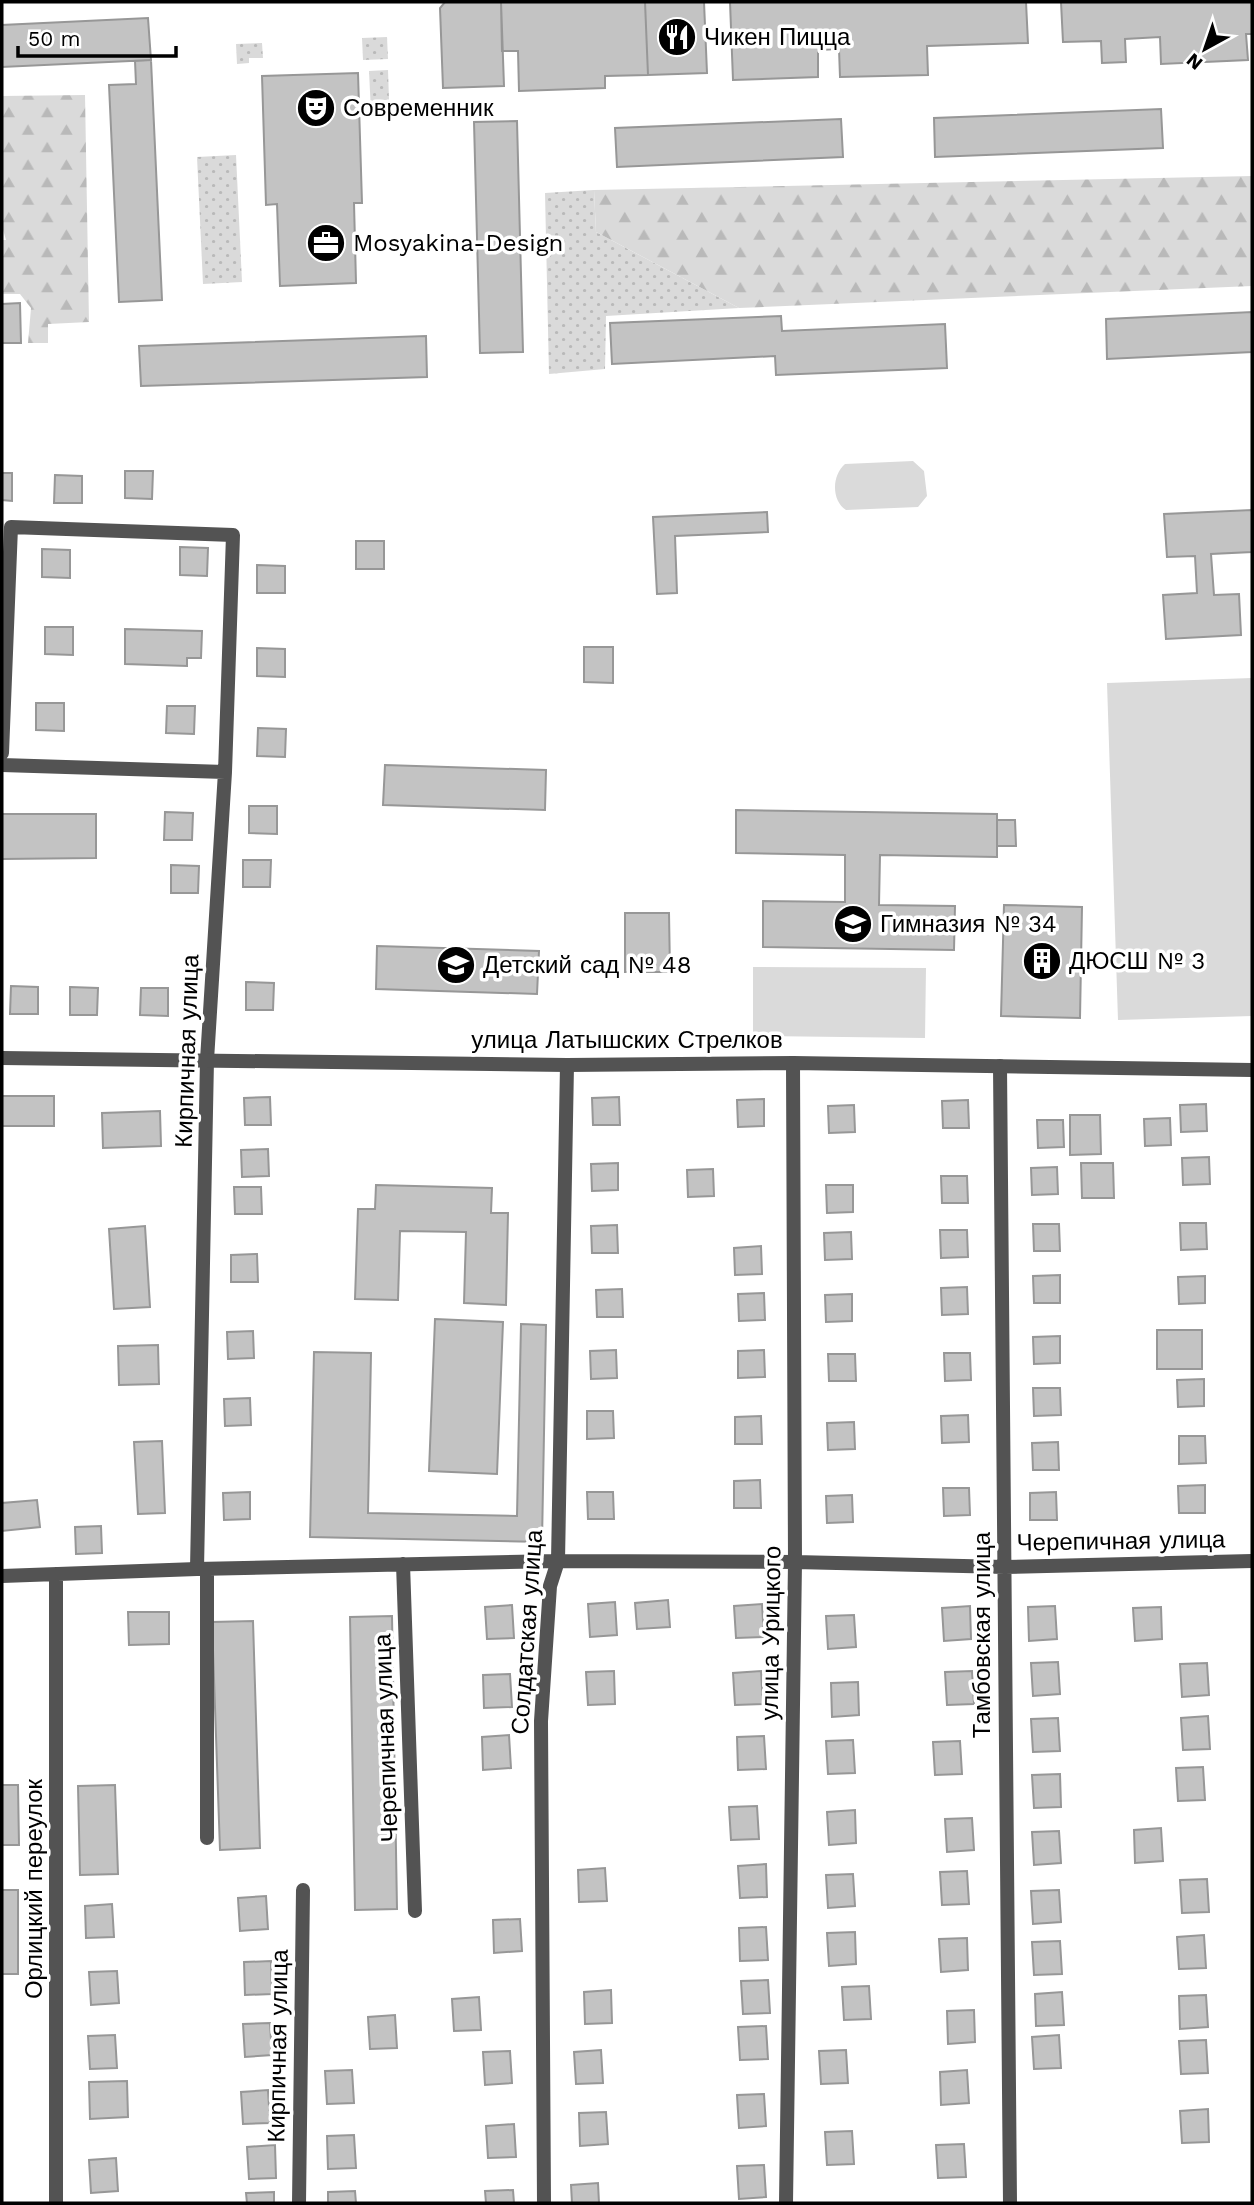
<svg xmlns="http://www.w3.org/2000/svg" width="1254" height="2205" font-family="'Work Sans',sans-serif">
<defs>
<pattern id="green-dots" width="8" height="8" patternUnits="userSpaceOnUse" patternTransform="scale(1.75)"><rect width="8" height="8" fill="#dadada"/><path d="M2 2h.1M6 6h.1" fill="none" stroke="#b9b9b9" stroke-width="1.8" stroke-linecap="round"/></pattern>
<pattern id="forest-firs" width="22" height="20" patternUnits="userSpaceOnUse" patternTransform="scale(1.75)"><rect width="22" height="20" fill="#dadada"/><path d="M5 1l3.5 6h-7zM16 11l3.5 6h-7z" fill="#b9b9b9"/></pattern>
</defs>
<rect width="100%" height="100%" fill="#fff"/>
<path fill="url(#green-dots)" d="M387 37 388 59 363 60 362 38Z
M262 43 263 58H249V63L237 64 236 44Z
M388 70 389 100H380V111L371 112 369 71Z
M236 155 242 282 203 284 197 157Z
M594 190 596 232 739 308 606 316 605 369 549 374 545 193Z"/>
<path fill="url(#forest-firs)" d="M85 95 89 322 48 324V343H28L31 308 20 294H2V240H6L2 226V96Z
M1252 176V286L739 308 596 232 594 190Z"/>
<path fill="#dadada" d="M913 461 924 471 927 496 918 507 846 510C831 500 832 475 845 464Z
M1252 678V1016L1118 1020 1107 683Z
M753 967 926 968 925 1038 753 1036Z"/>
<path fill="#c3c3c3" stroke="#979797" stroke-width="2" d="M445 2H501L504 86 443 88 440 8Z
M501 2H645L648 75 605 76V88L519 91 518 51H502Z
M645 2H704L707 73 648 75Z
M730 2H1026L1028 43 927 46 928 75 840 77 839 49 818 50V77L733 80Z
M1061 2H1252V34H1246L1248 60 1161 64 1160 37 1125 39 1126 62 1102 63 1101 41 1063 42Z
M148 18 151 60 2 67V25Z
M151 60 162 300 119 302 109 85 136 84 135 61Z
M358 73 362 203H354L356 283 280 286 277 204 266 205 262 76Z
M1161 109 1163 148 935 157 934 118Z
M841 119 843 157 617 167 615 128Z
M517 121 523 352 480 353 474 122Z
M20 303 21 343H2V304Z
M1252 312V352L1107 359 1106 319Z
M781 316 782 331 945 324 947 368 776 375 775 356 612 364 610 323Z
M426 336 427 377 141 386 139 346Z
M125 471H153L152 499 125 498Z
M2 473H12V501L2 500Z
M55 475 82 476V503H54Z
M1252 510V552L1211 554 1214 595 1239 594 1241 635 1166 639 1163 595 1197 593 1195 556 1167 557 1164 514Z
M767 512 768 532 675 536 677 593 657 594 653 517Z
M356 541H384V569H356Z
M180 547 208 548 207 576 180 575Z
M42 549 70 550V578L42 577Z
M257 565 285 566V593H257Z
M45 627H73V655L45 654Z
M125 629 202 631 201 658H187V666L125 664Z
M584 647H613V683L584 682Z
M257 648 285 649V677L257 676Z
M36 703H64V731L36 730Z
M167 706H195L194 734 166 733Z
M258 728 286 729 285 757 257 756Z
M385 765 546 770 545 810 383 805Z
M249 806H277V834L249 833Z
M736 810 997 814V857L880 855 879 905 955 906 954 950 763 947V901L845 902V855L736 853Z
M165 812 193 813 192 840H164Z
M2 814H96V858L2 859Z
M997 820H1015L1016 846H997Z
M243 860H271L270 887H243Z
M171 865 199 866 198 893H171Z
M1004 905 1082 907 1080 1018 1001 1016Z
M625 913H669L670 972H625Z
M377 946 539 951 537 994 376 989Z
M246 982 274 983 273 1010H246Z
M11 986 38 987V1014H10Z
M70 987 98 988 97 1015H70Z
M141 988H168V1016L140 1015Z
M2 1096H54V1126H2Z
M270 1097 271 1125H245L244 1098Z
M619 1097 620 1125H593L592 1098Z
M764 1099V1126L738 1127 737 1100Z
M968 1100 969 1128H943L942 1101Z
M1206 1104 1207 1131 1181 1132 1180 1105Z
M854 1105 855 1132 829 1133 828 1106Z
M160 1111 161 1146 103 1148 102 1113Z
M1070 1115H1100L1101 1154 1070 1155Z
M1170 1118 1171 1145 1145 1146 1144 1119Z
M1037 1120H1063L1064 1147 1038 1148Z
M268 1149 269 1176 242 1177 241 1150Z
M1209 1157 1210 1184 1183 1185 1182 1158Z
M618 1163V1190L592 1191 591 1164Z
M1081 1163H1113L1114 1198H1082Z
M1057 1167 1058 1194 1032 1195 1031 1168Z
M713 1169 714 1196 688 1197 687 1170Z
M941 1176H967L968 1203H942Z
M376 1185 492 1188 491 1213H508L506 1305 464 1303 466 1232 400 1231 398 1300 355 1299 358 1209H375Z
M826 1185H853V1212L827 1213Z
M234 1187H261L262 1214H235Z
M1180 1223H1206L1207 1249 1181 1250Z
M1033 1224H1059L1060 1251H1034Z
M617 1225 618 1253H592L591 1226Z
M145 1226 150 1307 114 1309 109 1229Z
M940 1230H967L968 1257 941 1258Z
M851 1232 852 1259 825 1260 824 1233Z
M761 1246 762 1274 735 1275 734 1248Z
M257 1254 258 1282H231V1255Z
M1060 1275V1303H1034L1033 1276Z
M1205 1276V1303L1179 1304 1178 1277Z
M967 1287 968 1314 942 1315 941 1288Z
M622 1289 623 1317H597L596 1290Z
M764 1293 765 1320 739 1321 738 1294Z
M852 1294V1321L826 1322 825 1295Z
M435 1319 503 1322 497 1474 429 1471Z
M521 1324 546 1325 542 1542 310 1537 314 1352 371 1353 368 1513 517 1516Z
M1157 1330H1202V1369H1157Z
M253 1331 254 1358 228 1359 227 1332Z
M1060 1336V1363L1034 1364 1033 1337Z
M158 1345 159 1384 119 1385 118 1346Z
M616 1350 617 1378 591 1379 590 1351Z
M764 1350 765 1377 738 1378V1351Z
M944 1353H970L971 1380 945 1381Z
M828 1354H855L856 1381H829Z
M1204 1379V1406L1178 1407 1177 1380Z
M1033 1388H1060L1061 1415 1034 1416Z
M250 1398 251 1425 225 1426 224 1399Z
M587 1411H613L614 1438 587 1439Z
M968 1415 969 1442 942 1443 941 1416Z
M761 1416 762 1444H735V1417Z
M854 1422 855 1449 828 1450 827 1423Z
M1179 1436H1205L1206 1463 1179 1464Z
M162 1441 165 1513 138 1514 134 1442Z
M1058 1442 1059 1470H1033L1032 1443Z
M760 1480 761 1508H734V1481Z
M1205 1485V1513H1179L1178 1486Z
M943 1488H969L970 1515 944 1516Z
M250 1492V1519L224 1520 223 1493Z
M587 1492H613L614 1519H588Z
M1056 1492 1057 1520H1030V1493Z
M852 1495 853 1522 827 1523 826 1496Z
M37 1500 40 1527 2 1531V1503Z
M101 1526 102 1553 76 1554 75 1527Z
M668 1600 670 1627 637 1629 635 1603Z
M615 1602 617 1635 590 1637 588 1604Z
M762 1604 764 1637 736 1638 734 1606Z
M512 1605 514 1638 487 1639 485 1607Z
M970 1606 971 1639 944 1641 942 1608Z
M1055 1606 1057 1639 1029 1641 1028 1607Z
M1161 1607 1162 1639 1135 1641 1133 1608Z
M128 1612H169V1644L129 1645Z
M854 1615 856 1647 828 1649 826 1616Z
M392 1616 397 1909 355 1910 350 1617Z
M253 1621 260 1848 220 1850 212 1622Z
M1058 1662 1060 1694 1033 1696 1031 1663Z
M1207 1663 1209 1695 1182 1697 1180 1664Z
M614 1671 615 1704 588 1705 586 1672Z
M761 1671 763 1704 735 1705 733 1673Z
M972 1671 974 1704 947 1705 945 1672Z
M510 1674 512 1707 484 1708 483 1675Z
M858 1682 859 1715 832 1717 831 1683Z
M1208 1716 1210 1749 1183 1750 1181 1718Z
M1058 1718 1060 1751 1033 1752 1031 1719Z
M509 1735 511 1768 483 1770 482 1737Z
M764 1736 766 1769 738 1770 737 1737Z
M853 1740 855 1773 828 1774 826 1741Z
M960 1741 962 1774 935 1775 933 1742Z
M1203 1767 1205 1800 1178 1801 1176 1768Z
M1060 1774 1061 1807 1034 1808 1032 1775Z
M2 1785H18L19 1845H2Z
M115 1785 118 1874 80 1875 78 1786Z
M757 1806 759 1839 731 1840 729 1807Z
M855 1810 856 1843 829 1845 827 1812Z
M972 1818 974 1850 947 1852 945 1819Z
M1161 1828 1163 1861 1135 1863 1134 1830Z
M1059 1831 1061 1863 1034 1865 1032 1832Z
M766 1864 767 1897 740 1898 738 1866Z
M605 1868 607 1901 579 1902 578 1870Z
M967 1871 969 1904 942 1905 940 1872Z
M853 1874 855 1906 828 1908 826 1875Z
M1207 1879 1209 1912 1182 1913 1180 1880Z
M2 1890H18V1974H2Z
M1059 1890 1061 1922 1033 1924 1031 1891Z
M266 1896 268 1929 240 1931 238 1898Z
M112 1904 114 1937 86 1938 85 1906Z
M520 1919 522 1951 494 1953 493 1920Z
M766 1927 768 1960 740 1961 739 1928Z
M855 1932 856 1964 829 1966 827 1933Z
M1204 1935 1206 1968 1179 1969 1177 1937Z
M967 1938 968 1970 941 1972 939 1939Z
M1060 1941 1062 1974 1034 1975 1032 1942Z
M271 1961 272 1994 245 1995 244 1962Z
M117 1971 119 2003 91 2005 89 1972Z
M768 1980 770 2013 743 2014 741 1981Z
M869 1986 871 2019 844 2020 842 1987Z
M611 1990 612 2023 585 2024 584 1992Z
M1062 1992 1064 2025 1036 2026 1035 1994Z
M1206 1995 1208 2027 1180 2029 1179 1996Z
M479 1997 481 2030 454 2031 452 1999Z
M974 2010 975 2042 948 2044 947 2011Z
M395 2015 397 2048 370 2049 368 2017Z
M270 2023 272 2055 245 2057 243 2024Z
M766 2026 768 2059 740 2060 738 2027Z
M115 2035 117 2068 90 2069 88 2036Z
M1059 2035 1061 2068 1034 2069 1032 2037Z
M1206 2040 1208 2073 1181 2074 1179 2041Z
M601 2050 603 2083 576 2084 574 2052Z
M846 2050 848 2083 821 2084 819 2051Z
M510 2051 512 2083 485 2085 483 2052Z
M352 2070 354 2103 327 2104 325 2071Z
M967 2070 969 2103 941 2105 940 2072Z
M127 2081 128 2117 90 2119 89 2082Z
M268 2090 270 2123 243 2124 241 2092Z
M764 2094 766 2126 739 2128 737 2095Z
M1208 2109 1209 2142 1182 2143 1180 2111Z
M606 2112 608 2144 580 2146 579 2113Z
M514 2124 516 2157 488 2158 486 2126Z
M852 2131 854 2164 827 2165 825 2132Z
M354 2135 356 2168 328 2169 327 2136Z
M964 2144 966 2177 938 2178 936 2145Z
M275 2145 276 2178 249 2179 247 2147Z
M116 2158 118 2191 91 2193 89 2160Z
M764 2165 766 2197 739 2199 737 2166Z
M598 2183 599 2203H572L571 2185Z
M513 2190 514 2203H486L485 2191Z
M355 2191 356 2203H328V2192Z
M274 2192V2203H247L246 2193Z"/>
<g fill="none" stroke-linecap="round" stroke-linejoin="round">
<path stroke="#535353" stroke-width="14" d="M2 753 11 527 233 535 225 772 207 1060 197 1569
M2 765 225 772
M1000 1066 1010 2203
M403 1564 415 1911
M207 1569V1838
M2 1576 197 1569 558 1561 795 1562 1005 1567 1252 1561
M56 2203V1574
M299 2203 303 1890
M544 2203 541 1721 550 1586 558 1561 567 1065
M786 2203 795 1562 793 1063"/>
<path stroke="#535353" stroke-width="14" d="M2 1058 567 1065 793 1063 1252 1070"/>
</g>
<defs>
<g id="restaurant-disc" transform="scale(2.0125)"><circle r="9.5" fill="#000" stroke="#fff"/><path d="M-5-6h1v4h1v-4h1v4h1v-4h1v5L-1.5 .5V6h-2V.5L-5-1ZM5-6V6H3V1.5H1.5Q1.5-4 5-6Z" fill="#fff"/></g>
<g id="theatre-disc" transform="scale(2.0125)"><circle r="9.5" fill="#000" stroke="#fff"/><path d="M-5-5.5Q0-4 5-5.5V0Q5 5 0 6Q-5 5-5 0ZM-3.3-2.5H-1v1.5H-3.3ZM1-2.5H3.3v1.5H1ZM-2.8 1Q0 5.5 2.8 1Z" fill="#fff"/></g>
<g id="office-disc" transform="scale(2.0125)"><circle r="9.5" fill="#000" stroke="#fff"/><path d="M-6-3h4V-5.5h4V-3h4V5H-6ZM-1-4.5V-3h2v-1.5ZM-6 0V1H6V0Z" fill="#fff"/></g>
<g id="school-disc" transform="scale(2.0125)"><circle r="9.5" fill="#000" stroke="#fff"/><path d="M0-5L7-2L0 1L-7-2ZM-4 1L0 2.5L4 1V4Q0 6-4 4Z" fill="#fff"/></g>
<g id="building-disc" transform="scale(2.0125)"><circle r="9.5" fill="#000" stroke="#fff"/><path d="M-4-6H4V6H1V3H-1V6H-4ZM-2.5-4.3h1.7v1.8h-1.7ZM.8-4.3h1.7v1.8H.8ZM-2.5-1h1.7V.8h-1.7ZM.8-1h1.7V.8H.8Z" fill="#fff"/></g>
</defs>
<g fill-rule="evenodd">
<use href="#restaurant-disc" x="677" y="37"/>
<use href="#theatre-disc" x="316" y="108"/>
<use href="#office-disc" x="326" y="243"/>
<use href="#school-disc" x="853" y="924"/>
<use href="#building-disc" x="1042" y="961"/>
<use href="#school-disc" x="456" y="965"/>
</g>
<g text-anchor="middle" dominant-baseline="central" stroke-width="7" stroke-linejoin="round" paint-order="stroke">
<g font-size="24" fill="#000" stroke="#fff" text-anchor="start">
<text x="704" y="37">Чикен Пицца</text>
<text x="343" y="108">Современник</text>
<text x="353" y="243">Mosyakina-Design</text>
<text x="880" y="924">Гимназия № 34</text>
<text x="1069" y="961">ДЮСШ № 3</text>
<text x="483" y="965">Детский сад № 48</text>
</g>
<g font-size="24" fill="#000" stroke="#fff">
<text x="627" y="1040">улица Латышских Стрелков</text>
<text transform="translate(187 1051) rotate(-88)">Кирпичная улица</text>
<text transform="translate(1121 1541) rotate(-1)">Черепичная улица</text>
<text transform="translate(527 1632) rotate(-86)">Солдатская улица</text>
<text transform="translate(771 1633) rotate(-89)">улица Урицкого</text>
<text transform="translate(982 1635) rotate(-90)">Тамбовская улица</text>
<text transform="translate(386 1738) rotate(-92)">Черепичная улица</text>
<text transform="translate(34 1889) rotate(-90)">Орлицкий переулок</text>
<text transform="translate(278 2046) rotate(-89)">Кирпичная улица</text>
</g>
</g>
<rect width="1254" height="2205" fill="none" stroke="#000000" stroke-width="7"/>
<g transform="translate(1205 49) rotate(220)" stroke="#ffffff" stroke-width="5" paint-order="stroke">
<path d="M0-5L12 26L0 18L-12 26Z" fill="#000000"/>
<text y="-10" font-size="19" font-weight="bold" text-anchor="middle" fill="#000000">N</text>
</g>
<path d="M18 46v10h158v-10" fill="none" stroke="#000000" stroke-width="3.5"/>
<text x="28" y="46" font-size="21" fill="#000000" stroke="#ffffff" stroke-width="5" paint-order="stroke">50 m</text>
</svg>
